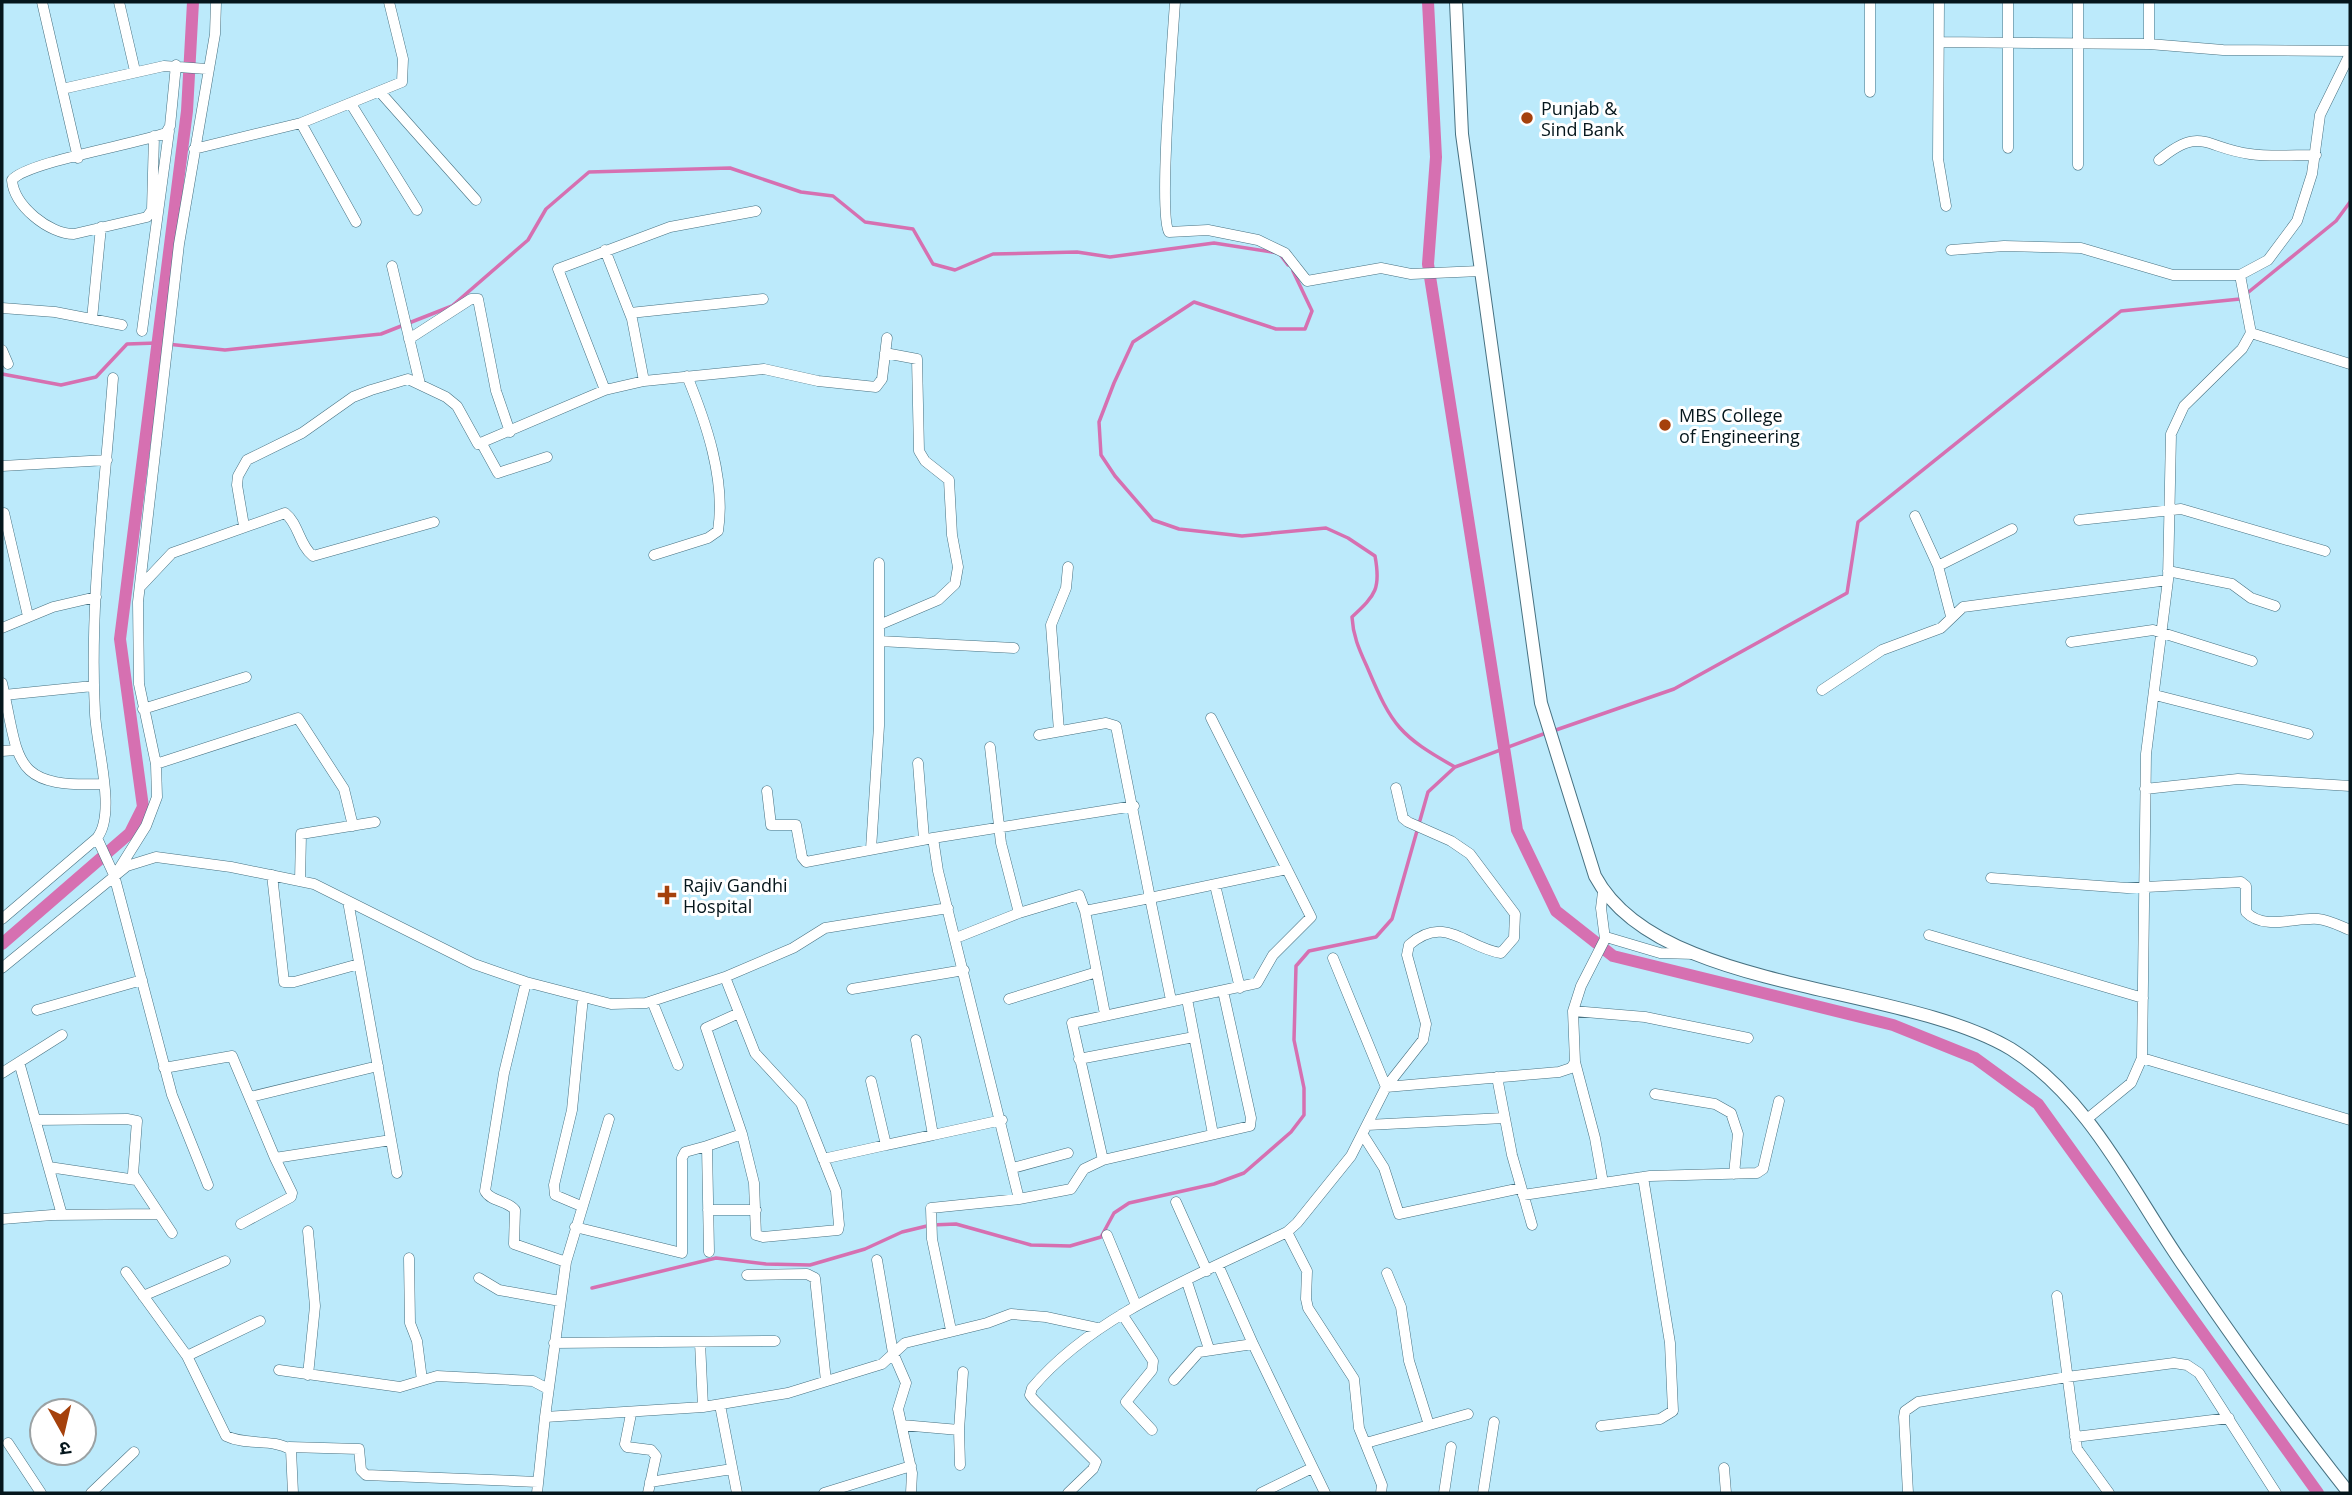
<svg xmlns="http://www.w3.org/2000/svg" width="2352" height="1495" font-family="'Open Sans','Noto Sans Devanagari',sans-serif">
<rect width="100%" height="100%" fill="#bceafb"/>
<g fill="none" stroke-linecap="round" stroke-linejoin="round">
<path stroke="#d670b1" stroke-width="3.5" d="M1293 271 1312 311 1305 329H1276L1194 302 1133 342 1114 383 1099 422 1101 455 1115 476 1153 520 1179 529 1242 536 1326 528 1348 538 1375 556C1381 588 1376 595 1352 617 1353 637 1360 651 1368 669 1392 726 1400 736 1455 767
M2 374 61 385 96 377 127 344 157 343 225 350 381 334 452 306 528 240 546 209 589 172 730 168 801 192 833 196 865 222 913 229 933 264 955 270 993 254 1077 252 1110 257 1214 243 1279 253 1288 265
M1553 731 1674 689 1847 593 1858 522 2121 311 2240 299 2336 221 2350 202
M592 1288 716 1258 766 1264 810 1265 865 1249 902 1232 931 1225 956 1224 1031 1245 1070 1246 1101 1237 1114 1213 1129 1203 1214 1184 1244 1173 1291 1132 1304 1115V1088L1294 1040 1296 966 1309 951 1376 937 1392 919 1428 792 1455 767 1546 733"/>
<path stroke="#d670b1" stroke-width="12" d="M1428 2 1436 157 1428 264 1517 830 1556 911 1613 956 1893 1025 1975 1058 2038 1104 2318 1493
M2 944 130 833 143 807 120 639 187 111 193 2"/>
<g stroke="#477181" stroke-width="11">
<path id="minor" d="M42 2 78 158
M119 2 135 71
M1175 2C1173 35 1158 215 1169 232L1208 230 1258 240 1285 253 1307 281 1381 268 1411 274 1480 271
M1870 2V92
M1939 2 1938 159 1946 206
M2008 2V148
M2149 2V44
M1939 42 2149 44 2223 50 2350 51
M62 89 164 66 207 69
M380 92 476 200
M351 104 417 210
M301 123 356 222
M154 136 152 210 147 217 74 234C49 234 14 206 12 180 26 162 137 144 166 133L170 126 176 65
M194 149 301 123 402 82 403 59 389 2
M2159 160C2201 125 2205 148 2250 154 2271 157 2294 155 2316 155
M2078 165V2
M605 250 632 319 644 381
M1951 250 2004 246 2081 248 2173 275H2240
M392 266 420 384
M2 308 55 312 122 325
M630 313 763 299
M92 319 101 227
M142 331 169 131
M2251 333 2350 364
M409 339 471 299H478L496 391 510 432
M2 350 8 364
M605 390 558 269 670 227 756 211
M482 444 498 473 547 457
M2 466 107 460
M4 513 28 616
M1915 516 1938 566 1951 616
M2079 520 2181 509 2325 551
M244 526 237 485 238 476 247 460 302 433 353 397 371 390 408 379 446 397 457 406 478 444 605 390 644 381 764 369 818 381 876 387 882 379 887 338
M654 555 708 538 718 531C726 480 706 422 687 376
M1938 566 2012 529
M2168 571 2232 584 2251 598 2275 606
M140 587 172 553 285 513C299 524 299 545 313 556L434 522
M879 625 938 600 955 584 958 567 952 535 949 480 925 461 919 451 917 359 885 353
M2 628 53 607 96 597
M879 641 1014 648
M2071 642 2153 630 2252 661
M2 683C20 761 10 788 103 784
M1822 690 1882 650 1941 628 1963 607 2168 580
M4 695 93 686
M2155 695 2308 734
M143 709 246 677
M1059 731 1051 625 1066 588 1068 567
M1039 735 1106 723 1116 726 1150 898 1287 869
M990 747 1001 843 1019 913 1079 895 1085 911 1150 898 1171 1000
M2 751 16 750
M918 763 924 839
M156 764 298 718 344 789 353 826
M2145 789 2238 779 2350 786
M767 791 771 825H796L802 857 806 862 933 838 1134 806
M97 838 114 875 172 1095 208 1185
M933 838 938 871 1019 1199 1071 1189 1084 1169 1103 1160 1072 1023 1257 983 1273 955 1311 917 1211 718
M871 849 879 726V563
M119 869 146 826 157 797 156 764 139 684 138 602 179 244 215 34 216 2
M272 875 284 982H294L359 964
M1991 878 2127 888 2241 882 2246 886V912C2264 931 2296 917 2318 919 2329 920 2340 926 2350 930
M300 881 301 834 375 822
M1215 885 1240 988
M348 901 397 1173
M1085 911 1105 1014
M2 919 97 838C117 813 96 745 95 713 89 602 105 489 113 378
M1929 935 2143 998
M1606 937 1660 953 1695 954
M956 938 1019 913
M1333 958 1386 1087 1559 1072 1571 1068 1575 1062 1573 1011 1581 986 1605 939 1601 908 1603 892
M2 968 127 866 156 857 231 867 314 884 474 964 526 982 611 1004 646 1003 725 977 755 1053 801 1103 836 1191 839 1225 838 1230 763 1237 756 1235 754 1183 742 1134 707 1146 709 1252
M725 977 793 948 825 928 948 908
M526 982 504 1073 485 1191C491 1202 507 1200 515 1210L514 1244 566 1262 545 1417
M852 989 964 970
M1009 999 1097 972
M1187 999 1213 1134
M652 1001 678 1065
M37 1010 142 980
M1573 1011 1645 1017 1748 1038
M739 1013 706 1028 742 1134
M2142 1058 2350 1120
M1079 1059 1194 1037
M19 1062 62 1215
M1575 1062 1595 1138 1603 1183
M164 1068 232 1056 275 1158 391 1140
M2 1073 62 1035
M1497 1077 1512 1155 1532 1225
M871 1081 886 1145 933 1135 916 1040
M1655 1094 1715 1104 1731 1113 1738 1134 1734 1174
M250 1097 378 1066
M2087 1119 2131 1083 2142 1058 2146 754 2168 580 2171 434 2184 406 2242 349 2251 333 2240 275 2268 260 2297 221 2312 174 2320 115 2350 54
M35 1120 127 1119 137 1121 133 1174 172 1233
M1367 1125 1504 1118
M933 1135 1002 1120
M1363 1135 1384 1168 1399 1214 1521 1188
M823 1159 886 1145
M1103 1160 1250 1126 1251 1118 1223 991
M49 1167 136 1180
M1013 1168 1068 1153
M1523 1195 1650 1176 1757 1173 1763 1169 1779 1101
M1176 1202 1207 1271
M581 1206 555 1195 554 1185 572 1110 583 997
M708 1210H756
M2 1219 52 1215 159 1214
M241 1224 291 1197 292 1193 275 1158
M575 1227 682 1253V1158L685 1152 707 1146
M308 1231 315 1306 308 1375
M1287 1232 1307 1271 1306 1299 1308 1308 1354 1379 1359 1428 1382 1485 1381 1493
M1107 1235 1136 1305
M409 1258 410 1323 417 1341 422 1380
M877 1260 893 1353 906 1383 898 1409 912 1473 911 1493
M566 1262 609 1119
M126 1272 187 1356 226 1436C246 1446 274 1438 291 1450L293 1493
M1387 1273 1401 1307 1409 1361 1429 1425
M747 1275 807 1274 815 1278 826 1381
M479 1278 499 1290 560 1301
M1187 1282 1209 1349
M143 1296 225 1261
M2057 1296 2077 1449 2109 1493
M1122 1314 1153 1361 1152 1370 1126 1402 1152 1430
M951 1330 932 1239 931 1208 1019 1199
M700 1342 703 1407
M554 1343 775 1341
M1253 1344 1325 1493
M187 1356 260 1321
M279 1370 400 1387 437 1376 533 1381 548 1389
M1174 1380 1199 1352 1253 1344 1218 1265
M720 1405 737 1493
M631 1414 625 1444 627 1447 651 1450 656 1456 648 1493
M902 1425 959 1430 960 1465
M1601 1426 1660 1419 1673 1411 1670 1343 1643 1177
M959 1430 963 1372
M2075 1437 2229 1418
M8 1443 41 1493
M1366 1443 1468 1414
M289 1447 359 1449 361 1470 366 1475 538 1482
M1724 1468 1726 1493
M650 1482 732 1469
M91 1493 134 1452
M537 1493 545 1417 703 1407 788 1393 882 1364 905 1343 987 1323 1011 1314 1046 1317 1097 1328
M824 1493 911 1466
M1068 1493 1093 1469 1096 1462 1034 1400 1030 1395 1032 1388C1094 1314 1201 1274 1287 1232L1297 1223 1351 1156 1386 1087 1423 1040 1426 1024 1407 955 1409 945C1445 913 1466 948 1501 953L1514 938 1515 914 1470 854 1451 841 1408 822 1403 818 1396 788
M1261 1493 1312 1468
M1444 1493 1451 1447
M1483 1493 1494 1422
M1908 1493 1904 1417 1905 1411 1918 1402 2067 1377 2174 1363 2187 1365 2199 1373 2276 1493"/>
</g>
<g stroke="#477181" stroke-width="14">
<path id="tertiary" d="M1456 2 1462 134 1541 703 1595 876C1657 993 1901 983 2011 1049 2089 1098 2131 1189 2181 1262 2235 1341 2290 1419 2349 1493"/>
</g>
<use href="#minor" stroke="#fff" stroke-width="10"/>
<use href="#tertiary" stroke="#fff" stroke-width="12"/>
</g>
<g fill="#a5410c" stroke="#fff" stroke-width="2.5">
<circle cx="1527" cy="118" r="7"/>
<circle cx="1665" cy="425" r="7"/>
<path d="M663.5 884.5h7v7h7v7h-7v7h-7v-7h-7v-7h7z"/>
</g>
<g text-anchor="middle" dominant-baseline="central" stroke-width="6" stroke-linejoin="round" paint-order="stroke">
<g font-size="18" fill="#05161c" stroke="#fff" text-anchor="start">
<text x="1541" y="108">Punjab &amp;<tspan x="1541" dy="21">Sind Bank</tspan></text>
<text x="1679" y="415">MBS College<tspan x="1679" dy="21">of Engineering</tspan></text>
<text x="683" y="885">Rajiv Gandhi<tspan x="683" dy="21">Hospital</tspan></text>
</g>
</g>
<rect width="2352" height="1495" fill="none" stroke="#05161c" stroke-width="7"/>
<g transform="translate(63 1432) rotate(172)"><circle r="33" fill="#ffffff" stroke="#9ba2a4" stroke-width="2"/>
<path d="M0-5L12 26L0 18L-12 26Z" fill="#a5410c"/>
<text y="-10" font-size="19" font-weight="bold" text-anchor="middle" fill="#05161c">उ</text>
</g>
</svg>
